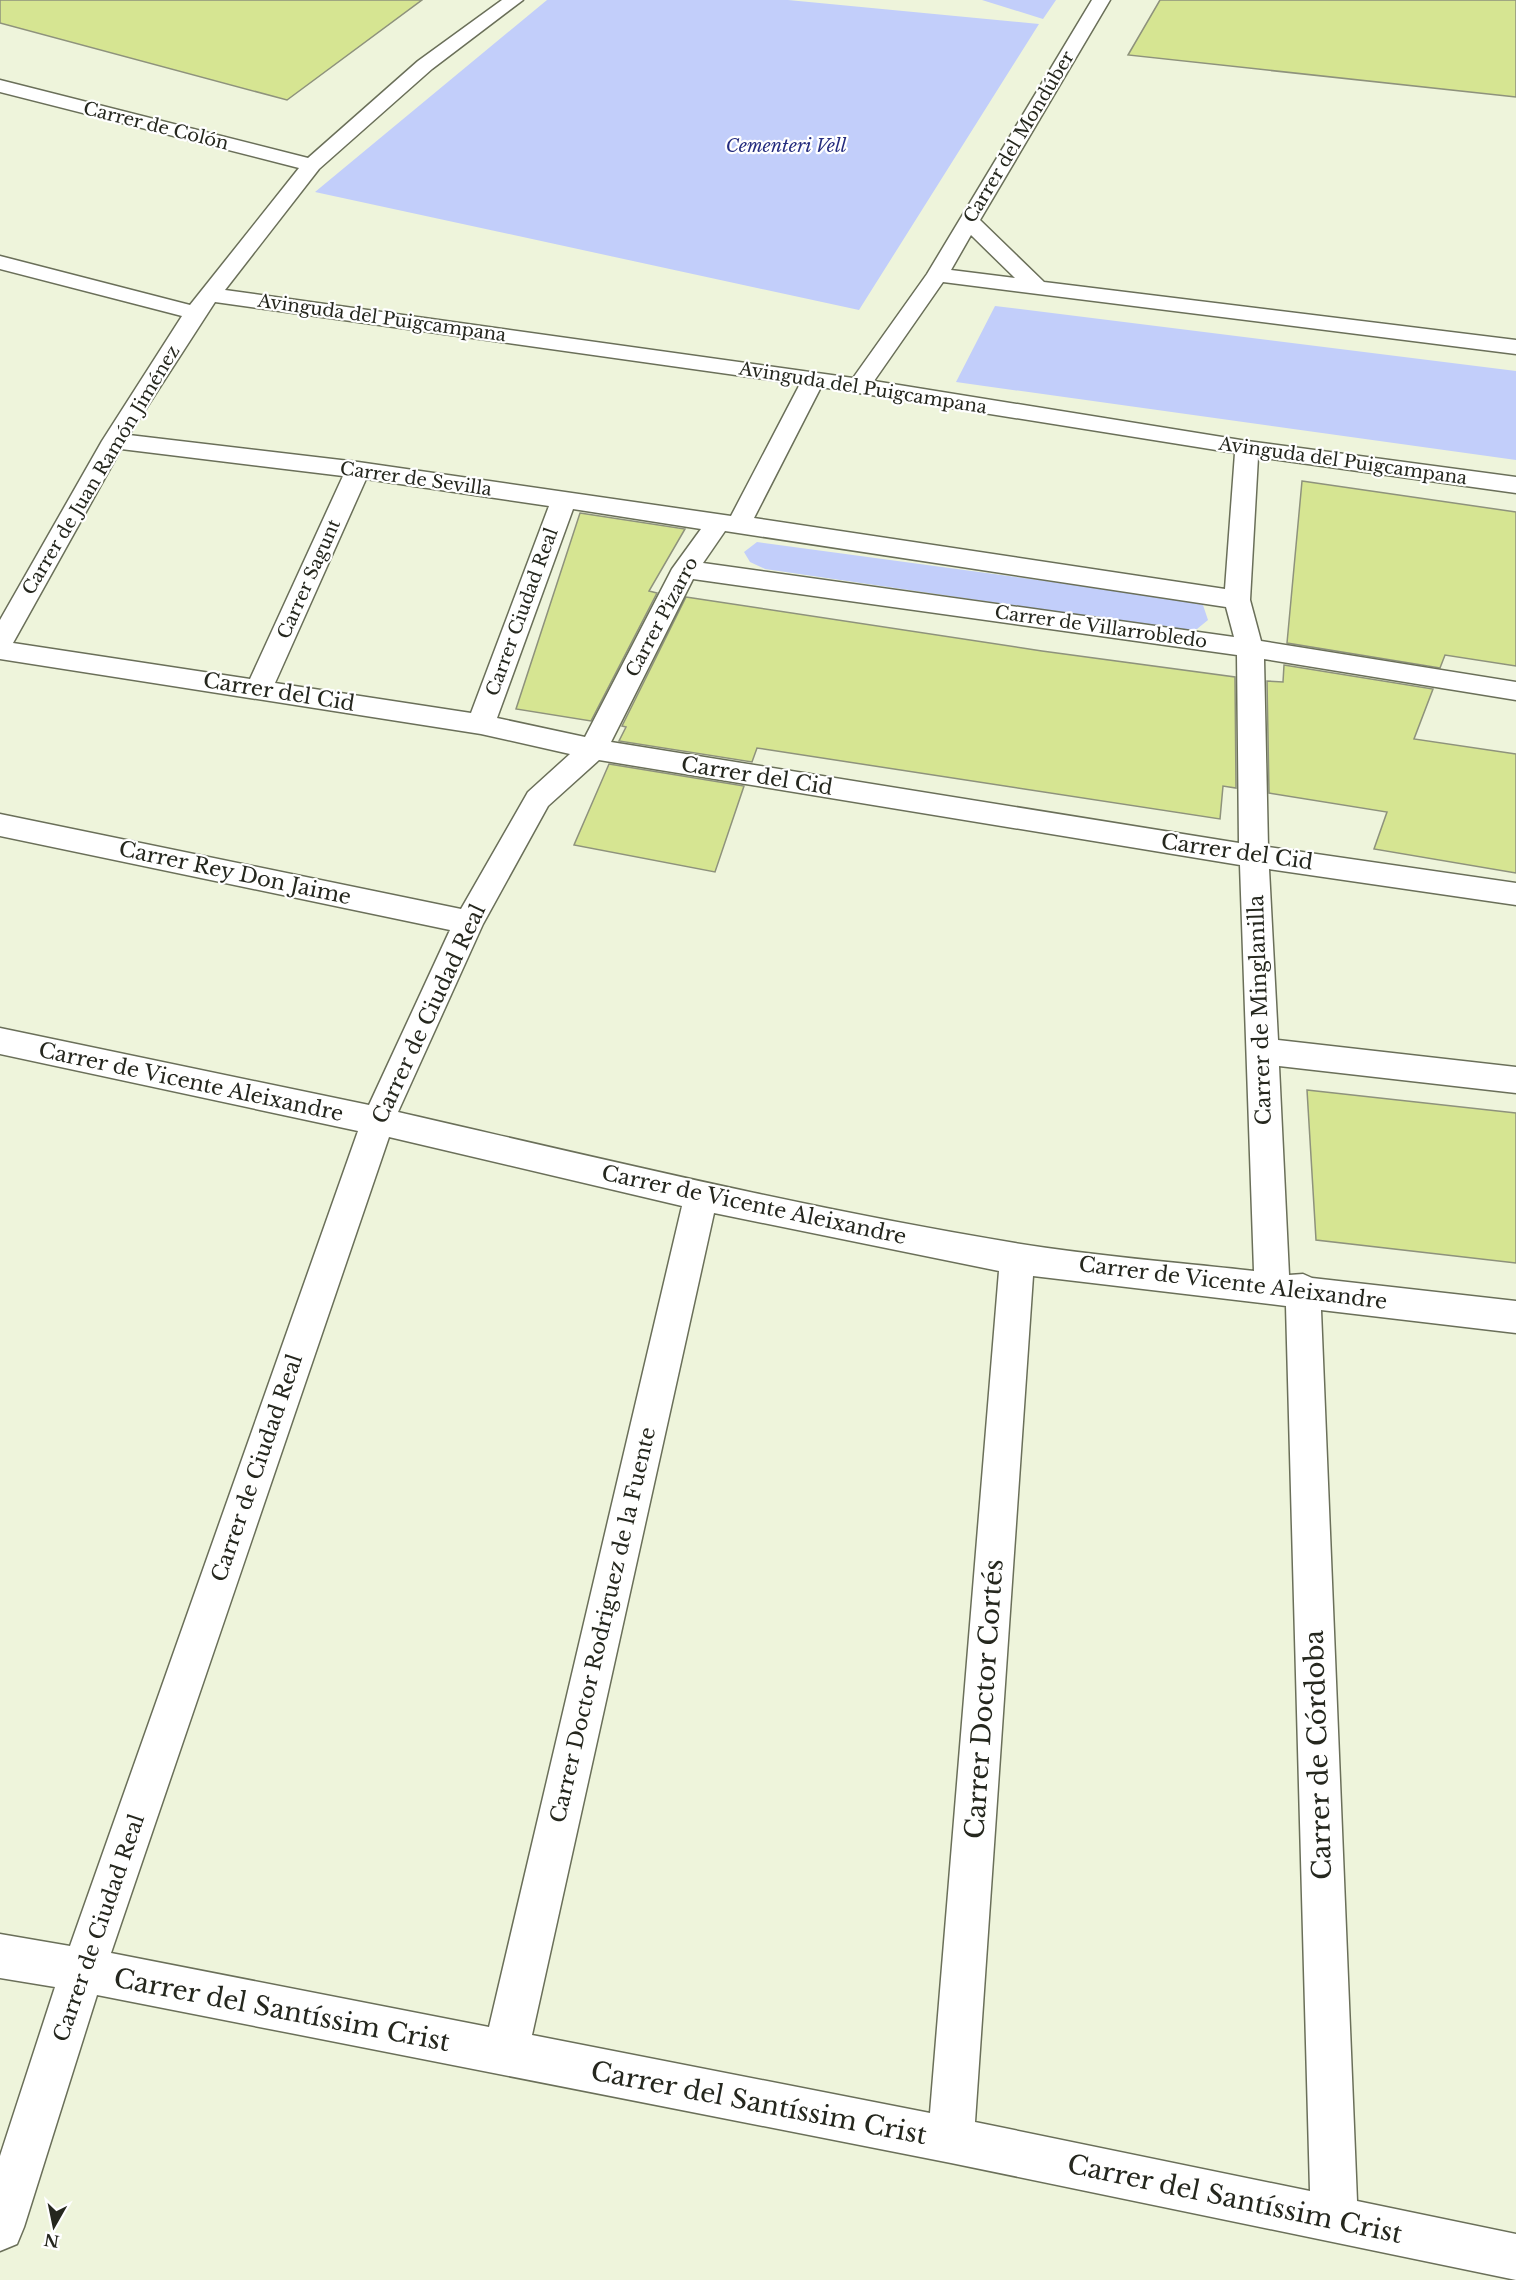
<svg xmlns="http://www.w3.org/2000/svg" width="1516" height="2280" font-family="'Libre Baskerville',serif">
<rect width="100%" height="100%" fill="#eef4db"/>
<path fill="#c2cefa" d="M547 0H788L1039 24 859 310 315 192Z
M982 0H1056L1043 19Z
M995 306 1516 371V460L956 382Z
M757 542 1186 600 1203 605 1208 620 1197 629 1181 630 765 569 750 562 744 552Z"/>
<path fill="#d6e592" stroke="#8e927c" stroke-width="1.5" d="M0 0H422L287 100 0 23Z
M1160 0H1516V97L1128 55Z
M1302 481 1516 512V666L1445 655 1440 668 1287 643Z
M580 513 685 529 649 591 657 593 591 721 516 709Z
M686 597 1042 651 1235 677 1236 788 1223 786 1220 819 757 748 752 762 619 741 626 727 622 726Z
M1284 665 1433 689 1414 739 1516 754V873L1374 849 1387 812 1269 793 1267 681 1283 682Z
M609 764 744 786 715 872 574 845Z
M1307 1090 1516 1113V1263L1316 1240Z"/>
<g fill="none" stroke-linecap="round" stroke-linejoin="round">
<g stroke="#6a6f59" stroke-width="3">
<path id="minor" d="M502 0H523L432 69 319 169 225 290 853 378 927 274 1092 0H1110L980 220 1044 282 1516 340V354L943 282 874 381 1247 441 1516 477V493L1258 457 1250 600 1261 641 1516 682V700L1264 659 1268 847 1516 883V905L1269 869 1278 1040 1516 1067V1093L1279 1066 1289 1275 1303 1274 1312 1278 1516 1301V1333L1321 1310 1357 2201 1516 2234V2280L951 2163 97 1995 24 2227 17 2244 0 2251V2156L55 1987 0 1978V1934L70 1946 358 1131 0 1054V1028L369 1105 450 930 0 836V814L461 909 528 792 570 754 481 734 0 659V620L102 441 182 316 0 269V256L190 305 299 168 0 92V80L308 158 418 61ZM971 235 1015 278 951 270ZM215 302 800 384 731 516 358 462 129 435ZM821 387 1235 453 1225 589 754 518ZM121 449 343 476 250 679 13 643ZM366 479 549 506 471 713 275 683ZM573 509 701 529 672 569 585 737 497 718ZM725 531 1226 607 1234 637 703 563ZM693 579 1237 655 1239 843 611 742ZM599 760 1240 865 1254 1271C1175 1262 1094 1256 1015 1243 808 1209 603 1159 398 1112L483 924 548 806ZM389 1137 682 1206 489 2027 111 1953ZM714 1213 999 1271 930 2113 532 2035ZM1033 1276 1286 1306 1310 2191 975 2122Z"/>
</g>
<use href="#minor" fill="#fff" fill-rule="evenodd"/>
</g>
<g text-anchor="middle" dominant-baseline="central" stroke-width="4.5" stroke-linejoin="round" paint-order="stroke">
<g font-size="18" fill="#25271e" stroke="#fff">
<text transform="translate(156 126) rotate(14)">Carrer de Colón</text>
<text transform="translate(1019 137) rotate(-59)">Carrer del Mondúber</text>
<text transform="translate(382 318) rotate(8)">Avinguda del Puigcampana</text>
<text transform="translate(863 388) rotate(9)">Avinguda del Puigcampana</text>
<text transform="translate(1343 461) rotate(8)">Avinguda del Puigcampana</text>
<text transform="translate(101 470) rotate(-59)">Carrer de Juan Ramón Jiménez</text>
<text transform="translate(416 479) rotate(8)">Carrer de Sevilla</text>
<text transform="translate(309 579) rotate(-66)">Carrer Sagunt</text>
<text transform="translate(522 612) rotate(-70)">Carrer Ciudad Real</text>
<text transform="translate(662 617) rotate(-62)">Carrer Pizarro</text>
<text transform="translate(1101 627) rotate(8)">Carrer de Villarrobledo</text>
</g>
<g font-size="18" font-style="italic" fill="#252d7f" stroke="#fff">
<text x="786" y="146">Cementeri Vell</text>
</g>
<g font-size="21" fill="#25271e" stroke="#fff">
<text transform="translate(279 692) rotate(9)">Carrer del Cid</text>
<text transform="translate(757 776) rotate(9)">Carrer del Cid</text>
<text transform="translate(1237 852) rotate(8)">Carrer del Cid</text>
<text transform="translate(235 873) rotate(12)">Carrer Rey Don Jaime</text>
<text transform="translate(1260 1010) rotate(-92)">Carrer de Minglanilla</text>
<text transform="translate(429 1014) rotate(-65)">Carrer de Ciudad Real</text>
<text transform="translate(191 1082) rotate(12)">Carrer de Vicente Aleixandre</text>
<text transform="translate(754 1205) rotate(12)">Carrer de Vicente Aleixandre</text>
<text transform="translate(1233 1283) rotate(7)">Carrer de Vicente Aleixandre</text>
<text transform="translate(257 1468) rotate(-71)">Carrer de Ciudad Real</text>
<text transform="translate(603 1625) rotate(-77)">Carrer Doctor Rodriguez de la Fuente</text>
<text transform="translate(99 1928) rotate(-71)">Carrer de Ciudad Real</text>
</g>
<g font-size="26" fill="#25271e" stroke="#fff">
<text transform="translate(984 1699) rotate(-86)">Carrer Doctor Cortés</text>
<text transform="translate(1318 1755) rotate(-92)">Carrer de Córdoba</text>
<text transform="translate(282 2010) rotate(11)">Carrer del Santíssim Crist</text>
<text transform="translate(759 2103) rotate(11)">Carrer del Santíssim Crist</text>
<text transform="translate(1235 2199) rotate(12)">Carrer del Santíssim Crist</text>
</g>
</g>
<g transform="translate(54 2226) rotate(189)" stroke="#ffffff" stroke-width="4.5" paint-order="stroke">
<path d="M0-4.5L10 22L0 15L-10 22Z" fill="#25271e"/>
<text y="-9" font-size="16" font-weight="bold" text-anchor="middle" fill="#25271e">N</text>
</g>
</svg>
